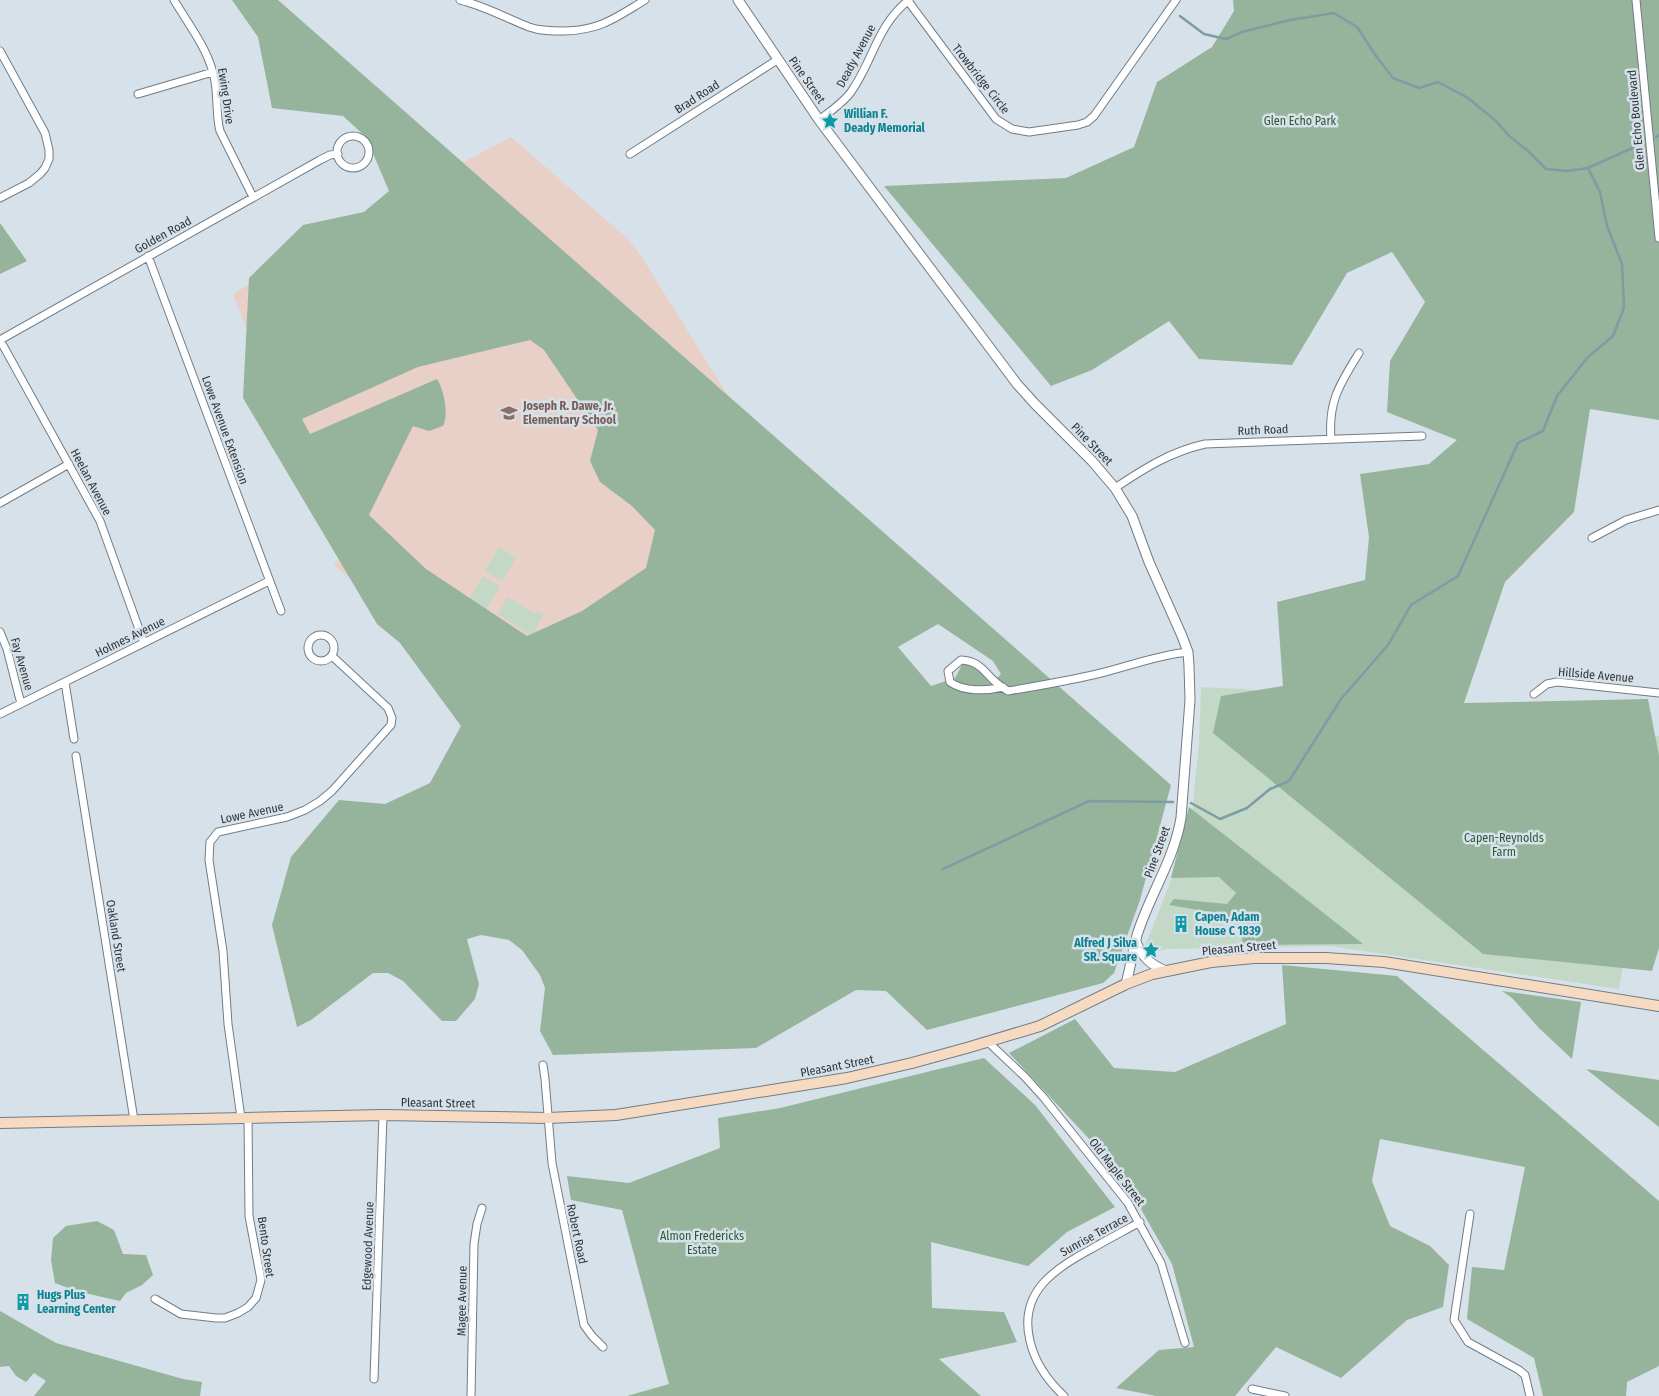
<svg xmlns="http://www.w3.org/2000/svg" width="1659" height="1396" font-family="'Fira Sans Condensed',sans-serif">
<rect width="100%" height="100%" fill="#d7e1ea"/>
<path fill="#e8d0c7" d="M511 137 628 239 641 256 923 709 567 765 334 565 342 555 326 531 233 294 400 196Z"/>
<path fill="#c3d8c6" d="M499 547 516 558 502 581 485 571Z
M483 576 500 586 486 609 469 599Z
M508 597 535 614 538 611 544 614 532 636 498 614Z
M1201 687 1244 689 1659 736V877L1631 919 1619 989 1330 946 1219 948 1167 949 1152 952 1146 944 1190 832 1199 744Z"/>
<path fill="#96b49b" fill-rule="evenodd" d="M232 0H278L1171 785 1140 900 1114 973 1103 983 927 1030 886 991 856 990 756 1048 553 1055 540 1031 545 988 540 975 522 950 509 940 481 935 467 939 479 984 475 999 456 1021H442L403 981 388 973H373L311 1020 297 1027 272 925 291 857 339 800 385 804 430 783 461 726 400 643 377 624 243 398 249 278 303 225 364 212 389 191 366 137 343 116 272 108 258 37ZM530 340 544 350 598 430 590 461 600 482 632 506 655 530 646 568 582 611 527 636 426 569 369 515 413 426 429 431 443 426C449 414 444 390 437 379L310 434 302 419 418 367ZM938 624 993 661 1001 674 996 679 976 667 963 663 955 678 931 686 898 647Z
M1233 0H1659V420L1590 409 1574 512 1505 582 1464 703 1648 699 1659 756V948L1652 971 1483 954 1213 733 1221 696 1283 686 1277 602 1365 580 1369 537 1360 474 1429 464 1457 440 1387 412 1390 361 1425 302 1392 252 1347 273 1292 365 1199 359 1169 321 1092 370 1051 386 884 186 1066 178 1134 147 1157 82 1212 47 1234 11Z
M0 223 27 261 0 274Z
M1189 807 1363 944 1242 945 1243 921 1216 913 1169 905 1174 899 1227 904 1236 893 1219 877 1171 878Z
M1282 965 1397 976 1659 1201V1366L1627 1382 1626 1396H1543L1534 1358 1467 1319 1472 1267 1504 1270 1525 1167 1380 1139 1372 1181 1390 1226 1430 1246 1449 1265 1443 1307 1407 1320 1341 1378 1276 1347 1235 1396H1156L1116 1388 1159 1350 1194 1347 1172 1264 1120 1172 1009 1053 1075 1019 1114 1068 1175 1072 1286 1024Z
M1502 991 1581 1002 1572 1059 1539 1028 1512 998Z
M984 1058 1035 1105 1115 1207 1067 1232 1028 1266 931 1242 932 1308 1004 1312 1017 1342 939 1359 981 1396H627L669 1384 622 1210 571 1200 567 1176 629 1183 720 1148 718 1118 780 1108Z
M1586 1069 1659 1080V1127Z
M97 1221 114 1230 123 1254 146 1255 153 1275 142 1285 126 1293 120 1301 76 1291 55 1283 51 1260 53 1238 66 1226Z
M0 1311 56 1343 183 1379 202 1382 200 1396H34L46 1381 34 1373 26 1382 16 1376 9 1366 0 1367Z"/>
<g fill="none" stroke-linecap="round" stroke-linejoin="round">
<path stroke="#7c9da1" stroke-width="2.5" d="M1180 16 1204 34 1226 39 1242 32 1290 20 1334 13 1357 27 1376 56 1393 78 1419 88 1438 82 1468 98 1496 121 1509 136 1527 150 1546 169 1567 171 1588 168 1639 145
M1656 137 1659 135
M1191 803 1220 819 1247 808 1270 789 1289 781 1341 699 1388 645 1411 605 1458 576 1518 443 1543 431 1557 396 1588 357 1613 336 1624 308 1622 264 1607 226 1600 192 1588 168
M943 869 1089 801 1173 802"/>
<g stroke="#737c84" stroke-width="9">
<path id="minor" d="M174 0C187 22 207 48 213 73 219 92 215 112 220 131L253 197
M460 0C485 6 506 18 529 27 540 31 552 31 564 31 601 30 615 18 645 0
M1636 0 1659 238
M908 1 996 119 1012 129 1029 132 1078 125 1087 122 1094 116 1176 0
M0 51 45 133 49 150V159L45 168 40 174 29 183 0 198
M138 94 213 72
M819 120C831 111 843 103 851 92 873 61 877 25 909 0
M337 152a16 16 0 1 1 32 0a16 16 0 1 1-32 0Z
M630 154 777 60
M148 256 281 611
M1331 439C1328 401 1340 384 1359 353
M1115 488C1145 468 1170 452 1205 444L1422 436
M0 503 69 464
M1592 538 1626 520 1659 510
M0 632 7 649 21 704
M308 648a13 13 0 1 1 26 0a13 13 0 1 1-26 0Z
M144 643 100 521 0 340 320 160 330 155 338 154
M65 682 74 739
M1003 687C986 691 964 692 950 682L948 671 961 660C981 661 984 673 998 684 1001 687 1005 689 1008 691 1038 686 1067 681 1097 674 1127 667 1157 655 1188 652
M1534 694 1547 684 1557 682 1659 693
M0 714 269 581
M76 756 134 1120
M988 1042 1025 1077 1044 1098 1128 1203 1161 1263 1185 1343
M543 1065 545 1079 552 1163 584 1325 592 1336 603 1347
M241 1118 228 1024 223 951 209 860 210 842 218 832 287 817 305 810 320 801 332 791 391 725 392 718 388 708 332 656
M1470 1214 1454 1320 1468 1342 1519 1370 1525 1375 1530 1396
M155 1299 181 1314 216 1318H225L238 1313 248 1307 256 1298 261 1280 249 1216 248 1117
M374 1379 383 1115
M1252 1389 1285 1396
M471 1396 474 1244 477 1224 482 1208
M1064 1396C1048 1381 1035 1363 1030 1341 1018 1292 1055 1268 1093 1248 1108 1239 1124 1231 1140 1222"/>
</g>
<g stroke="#737c84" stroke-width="11">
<path id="tertiary" d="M738 0 819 120 1017 384 1035 404 1092 461 1115 488 1132 516 1149 562 1182 636 1188 652 1189 666 1190 700 1181 818C1174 860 1150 894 1137 935 1133 951 1130 968 1126 984
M1136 942C1142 957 1151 965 1166 971"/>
</g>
<g stroke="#737c84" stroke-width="12">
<path id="secondary" d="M0 1123 383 1115 548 1118 616 1115 847 1078 912 1063 970 1047 1040 1026 1126 984 1152 974 1211 962 1254 958H1326L1384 962 1659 1006"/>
</g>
<use href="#minor" stroke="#fff" stroke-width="7"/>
<use href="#tertiary" stroke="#fff" stroke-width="9"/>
<use href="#secondary" stroke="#f6dac2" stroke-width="10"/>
</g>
<defs>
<g id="sight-bare" transform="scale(1.35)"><path d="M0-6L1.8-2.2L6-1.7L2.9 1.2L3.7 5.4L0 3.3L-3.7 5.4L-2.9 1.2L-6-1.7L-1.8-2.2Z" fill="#0f9aa8" stroke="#d7e1ea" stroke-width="2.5" paint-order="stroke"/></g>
<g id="school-bare" transform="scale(1.35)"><path d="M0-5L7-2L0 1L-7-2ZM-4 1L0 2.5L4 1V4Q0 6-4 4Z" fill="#8d6e63" stroke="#d7e1ea" stroke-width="2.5" paint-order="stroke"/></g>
<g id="building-bare" transform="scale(1.35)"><path d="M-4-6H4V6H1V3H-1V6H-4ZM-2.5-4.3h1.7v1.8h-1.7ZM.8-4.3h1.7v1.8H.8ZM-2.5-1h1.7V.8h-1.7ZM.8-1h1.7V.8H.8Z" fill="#0f9aa8" stroke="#d7e1ea" stroke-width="2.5" paint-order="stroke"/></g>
</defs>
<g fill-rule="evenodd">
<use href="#sight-bare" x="830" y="121"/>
<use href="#school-bare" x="509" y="413"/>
<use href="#building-bare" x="1181" y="924"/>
<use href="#sight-bare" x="1151" y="950"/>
<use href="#building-bare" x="23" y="1302"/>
</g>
<g text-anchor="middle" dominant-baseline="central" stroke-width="5" stroke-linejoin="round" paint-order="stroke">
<g font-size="12" fill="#313539" stroke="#d7e1ea">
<text transform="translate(856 56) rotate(-62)">Deady Avenue</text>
<text transform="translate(981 79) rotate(52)">Trowbridge Circle</text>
<text transform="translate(807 80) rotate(55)">Pine Street</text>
<text transform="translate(226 96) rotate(82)">Ewing Drive</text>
<text transform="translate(697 97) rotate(-33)">Brad Road</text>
<text transform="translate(1636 120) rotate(-95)">Glen Echo Boulevard</text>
<text transform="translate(163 235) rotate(-29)">Golden Road</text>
<text transform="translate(225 430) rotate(70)">Lowe Avenue Extension</text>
<text transform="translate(1263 430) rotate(-2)">Ruth Road</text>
<text transform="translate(1092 444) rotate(46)">Pine Street</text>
<text transform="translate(91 482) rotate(62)">Heelan Avenue</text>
<text transform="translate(130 637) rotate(-26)">Holmes Avenue</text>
<text transform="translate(22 664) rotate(74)">Fay Avenue</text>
<text transform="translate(1596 675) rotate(5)">Hillside Avenue</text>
<text transform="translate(252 813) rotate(-12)">Lowe Avenue</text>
<text transform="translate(1157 852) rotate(-70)">Pine Street</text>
<text transform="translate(116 936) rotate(81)">Oakland Street</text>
<text transform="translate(1239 948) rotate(-5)">Pleasant Street</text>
<text transform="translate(837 1066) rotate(-11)">Pleasant Street</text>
<text transform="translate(438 1103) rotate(1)">Pleasant Street</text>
<text transform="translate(1117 1172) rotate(52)">Old Maple Street</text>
<text transform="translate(577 1234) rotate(78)">Robert Road</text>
<text transform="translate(1094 1235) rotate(-29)">Sunrise Terrace</text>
<text transform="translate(368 1246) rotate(-88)">Edgewood Avenue</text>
<text transform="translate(266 1247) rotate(82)">Bento Street</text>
<text transform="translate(462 1301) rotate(-89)">Magee Avenue</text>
</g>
<g font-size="12" font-weight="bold" fill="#0d838f" stroke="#d7e1ea" text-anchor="start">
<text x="844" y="114">Willian F.<tspan x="844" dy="14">Deady Memorial</tspan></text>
<text x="1195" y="917">Capen, Adam<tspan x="1195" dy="14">House C 1839</tspan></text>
<text x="1137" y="943" text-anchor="end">Alfred J Silva<tspan x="1137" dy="14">SR. Square</tspan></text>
<text x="37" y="1295">Hugs Plus<tspan x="37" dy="14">Learning Center</tspan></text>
</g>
<g font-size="12" fill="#2b5a36" stroke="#d7e1ea">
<text x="1300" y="121">Glen Echo Park</text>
<text x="1504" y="838">Capen-Reynolds<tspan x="1504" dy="14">Farm</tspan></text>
<text x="702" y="1236">Almon Fredericks<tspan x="702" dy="14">Estate</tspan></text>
</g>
<g font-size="12" font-weight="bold" fill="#785e54" stroke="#d7e1ea" text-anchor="start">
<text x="523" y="406">Joseph R. Dawe, Jr.<tspan x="523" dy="14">Elementary School</tspan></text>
</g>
</g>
</svg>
